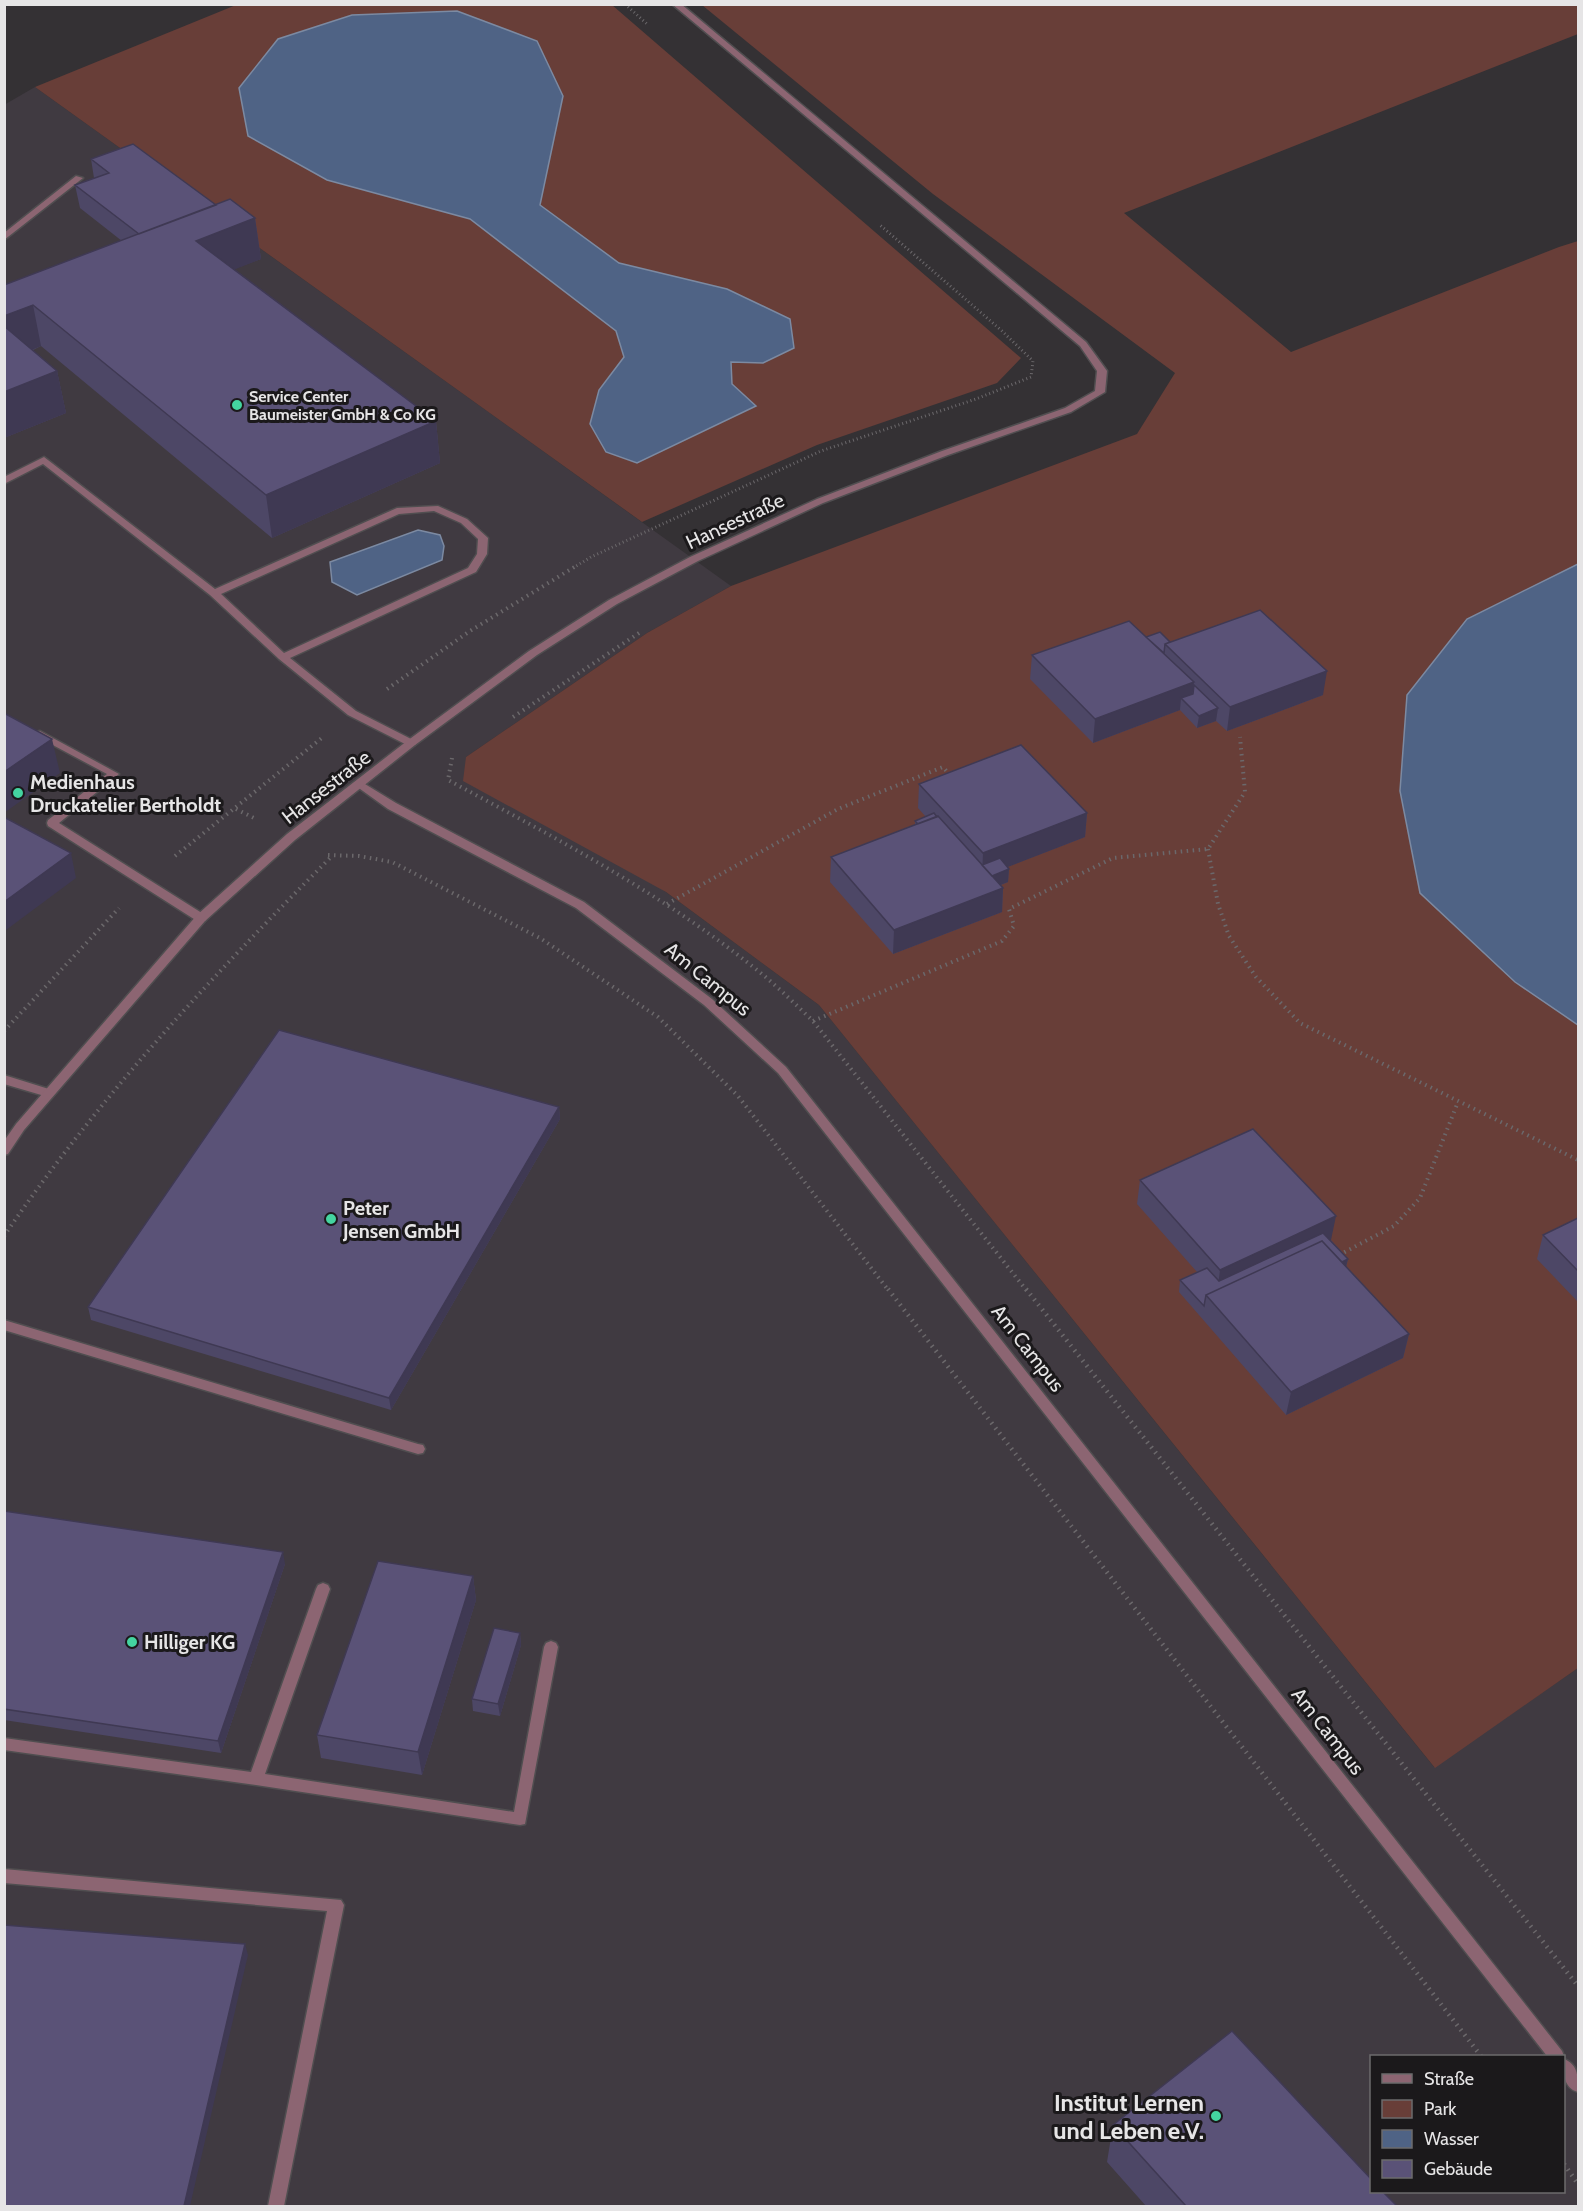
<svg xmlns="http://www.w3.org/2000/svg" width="1583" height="2211" font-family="Cabin,sans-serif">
<rect width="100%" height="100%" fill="#343134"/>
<path fill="#403a41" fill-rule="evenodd" d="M35 87 731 586 647 633 466 757 666 892 819 1005 1434 1767 1578 1668V2206H5L4 105ZM1372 2056H1564V2192H1372Z"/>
<path fill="#683e38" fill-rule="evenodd" d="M236 5H612L1021 358 997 383 817 445 642 522 35 87ZM563 96 540 205 619 263 727 289 763 363 731 362 732 384 756 406 599 390 625 357 616 331 470 219 327 180Z
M702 5H1578V34L1124 213 1291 352 1559 247 1578 241V1668L1435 1768 819 1005 666 892 463 781 466 757 647 633 731 586 1137 434 1175 373 933 194Z"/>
<path fill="#4f6385" stroke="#7c8aa2" stroke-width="1.5" d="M457 11 537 41 563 96 540 205 619 263 727 289 790 319 794 348 763 363 731 362 732 384 756 406 637 463 606 452 590 424 599 390 624 357 616 331 470 219 327 180 248 136 239 88 278 39 352 15Z
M418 530 440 535 444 546 442 560 357 595 332 582 330 562Z
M1578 564V1025L1515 982 1420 893 1400 791 1407 695 1467 619Z"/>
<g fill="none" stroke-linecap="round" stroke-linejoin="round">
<g stroke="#504e50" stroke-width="3">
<path id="service" d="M76 176 83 178 4 240V233Z
M44 457 215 589 397 508 438 506 467 519 488 538 487 554 476 572 290 658 356 711 415 741 416 743 415 745H407L348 715 279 659 210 595 43 464 4 484V477ZM434 511 461 523 478 539 477 554 468 568 284 653 221 594 399 514Z
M40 731 119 774 59 823 205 915 207 918 205 921H197L48 826 47 823 48 820 107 774 36 736 35 734 36 732Z
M4 1075 52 1090 54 1093 48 1097 4 1084Z
M4 1320 418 1444 423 1445 425 1449 423 1453 418 1454 4 1330Z
M323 1583 328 1585 330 1589 265 1774 514 1812 544 1647 546 1643 551 1641 556 1643 558 1647 525 1824 520 1825 256 1785 4 1750V1738L251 1772 316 1589 318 1585Z
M4 1869 341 1900 344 1905 284 2206H268L327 1911 4 1883Z"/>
</g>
<g stroke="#504e50" stroke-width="3">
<path id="minor" d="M360 781 396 803 584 902 712 999 786 1067 1562 2051 1564 2056V2057L1547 2056 778 1073 704 1005 576 908 388 809 356 786 355 784 356 782Z
M1564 2059C1579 2065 1578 2078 1578 2092 1563 2088 1563 2072 1564 2059Z"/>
</g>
<g stroke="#504e50" stroke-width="3">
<path id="tertiary" d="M672 4H681L1086 342 1107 371 1105 392 1071 412 948 455 823 503 698 561 617 604 537 655 415 745 295 840 205 921 24 1130 8 1154 4 1155V1141L16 1124 197 915 287 834 407 741 529 651 609 600 690 557 817 499 942 451 1065 408 1095 391 1097 371 1080 346Z"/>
</g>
<path stroke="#6b686b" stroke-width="3" stroke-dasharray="1 3" stroke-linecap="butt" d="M625 4 647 24
M573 568 591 557 821 451 976 399 1031 377 1033 361 1002 331 880 225"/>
<path stroke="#6b686b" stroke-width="4" stroke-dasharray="1.5 4.5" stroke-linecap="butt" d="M387 689 470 631 576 566
M513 717 642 631
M452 758 448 780C552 836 659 892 752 966 774 983 793 1002 813 1021L1027 1291
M236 809 254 818
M1208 849 1218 904 1229 936 1256 977 1300 1023 1578 1160
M328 855 359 856 392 862 540 938 658 1017 738 1096 889 1291
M175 856 323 737
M667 904 838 809 943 767 951 776
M813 1021 1002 941 1014 926 1009 909 1113 858 1208 849 1245 792 1240 737
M4 1031 119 908
M4 1236C99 1097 212 976 331 857
M1339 1255 1394 1226 1420 1198 1458 1102"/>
<path stroke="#6b686b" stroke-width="4.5" stroke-dasharray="1.5 5" stroke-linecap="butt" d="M888 1289 1481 2056
M1026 1289 1578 1986
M1564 2164 1578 2184"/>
<use href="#service" fill="#8c6572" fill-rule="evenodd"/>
<use href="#minor" fill="#8c6572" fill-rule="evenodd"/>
<use href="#tertiary" fill="#8c6572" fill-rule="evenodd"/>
</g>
<path fill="#4d4766" d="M91 159 216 205 255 218 261 259 234 269 436 421 440 463 272 538 41 346 33 350 57 371 66 413 4 438V285L122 241 80 208 75 185 94 178Z
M1146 637 1170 642 1323 695 1227 731 1216 721 1197 728 1180 710 1093 743 1030 679 1032 655Z
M919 784 1087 813 1085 837 1007 867 1009 869 1008 882 1001 885 1003 888 1002 912 893 954 830 882 831 857 915 825V821L926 817 918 808Z
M559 1107 560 1119 391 1410 91 1320 88 1307Z
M1140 1180 1331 1240 1348 1259 1346 1267 1409 1334 1403 1358 1286 1415 1179 1292 1180 1280 1197 1272 1137 1204Z
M1578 1218V1302L1537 1259 1543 1235Z
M4 1511 285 1564 221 1753 4 1720Z
M473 1576 476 1600 422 1775 321 1758 317 1735Z
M520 1633 521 1645 500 1716 473 1711 472 1699Z
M1113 2125 1397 2206H1146L1107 2162Z"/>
<path fill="#3f3953" d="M255 218 261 259 203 282 157 247Z
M33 305 41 346 5 361 4 316Z
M57 371 66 413 4 438V392Z
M436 421 440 463 272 538 266 495Z
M1327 671 1323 695 1227 731 1230 707Z
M1194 682 1191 706 1181 698 1180 710 1093 743 1095 719Z
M1218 708 1216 721 1197 728 1199 716Z
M52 739 60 773 4 813V772Z
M1087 813 1085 837 982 877 983 853Z
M71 853 76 878 6 930 4 925V902Z
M1009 869 1008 882 983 892 984 879Z
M1003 888 1002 912 893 954 894 930Z
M559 1107 560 1119 391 1410 389 1398Z
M1336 1216 1331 1240 1217 1294 1220 1270Z
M1348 1259 1345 1271 1333 1266Z
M1409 1334 1403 1358 1286 1415 1291 1392Z
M283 1552 285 1564 221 1753 218 1741Z
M473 1576 476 1600 422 1775 418 1752Z
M520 1633 521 1645 500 1716 498 1704Z
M245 1944 248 1955 190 2206H184Z"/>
<path fill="#5a5277" stroke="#3f3953" stroke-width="1.5" d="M133 144 216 205 139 234 75 185 109 173 91 159Z
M230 199 255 218 196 241 436 421 266 495 33 305 4 316V285Z
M4 326 57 371 4 392Z
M1260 610 1327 671 1230 707 1165 644Z
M1129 621 1194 682 1095 719 1032 655Z
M1160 632 1170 642 1165 644 1164 653 1146 637Z
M1194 685 1218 708 1199 716 1181 698 1193 694Z
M4 713 52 739 4 772Z
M1021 745 1087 813 983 853 919 784Z
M934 813 937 817 918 824 915 821Z
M938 816 1003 888 894 930 831 857Z
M4 817 71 853 4 902Z
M1000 858 1009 869 992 876 982 865Z
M279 1030 559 1107 389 1398 88 1307Z
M1253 1129 1336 1216 1220 1270 1140 1180Z
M1578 1218V1271L1543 1235Z
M1323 1233 1348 1259 1342 1262 1322 1241 1206 1295 1204 1306 1180 1280 1207 1268 1219 1281Z
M1322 1241 1409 1334 1291 1392 1206 1295Z
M4 1511 283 1552 218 1741 4 1709Z
M378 1561 473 1576 418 1752 317 1735Z
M494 1628 520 1633 498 1704 472 1699Z
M4 1925 245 1944 184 2206H4Z
M1232 2031 1371 2179V2192H1383L1397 2206H1186L1113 2125Z"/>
<g fill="#44d4a0" stroke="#1b191b" stroke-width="2">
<circle cx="237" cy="405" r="6"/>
<circle cx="18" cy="793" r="6"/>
<circle cx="331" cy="1219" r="6"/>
<circle cx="132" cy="1642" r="6"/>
<circle cx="1216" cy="2116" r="6"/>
</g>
<g text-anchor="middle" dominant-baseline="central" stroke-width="6" stroke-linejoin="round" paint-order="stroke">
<g font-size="16" font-weight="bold" fill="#e6e5e6" stroke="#1b191b" text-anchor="start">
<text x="249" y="396">Service Center<tspan x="249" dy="18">Baumeister GmbH &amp; Co KG</tspan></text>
</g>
<g font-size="20" fill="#e6e5e6" stroke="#1b191b">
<text transform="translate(735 521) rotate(-25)">Hansestraße</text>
<text transform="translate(326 787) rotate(-38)">Hansestraße</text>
<text transform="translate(708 979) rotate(39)">Am Campus</text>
<text transform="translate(1028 1348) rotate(52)">Am Campus</text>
<text transform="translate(1328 1731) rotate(52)">Am Campus</text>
</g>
<g font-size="20" font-weight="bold" fill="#e6e5e6" stroke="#1b191b" text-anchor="start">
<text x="30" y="782">Medienhaus<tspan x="30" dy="23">Druckatelier Bertholdt</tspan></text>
<text x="343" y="1208">Peter<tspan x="343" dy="23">Jensen GmbH</tspan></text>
<text x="144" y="1642">Hilliger KG</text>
</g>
<g font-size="24" font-weight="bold" fill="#e6e5e6" stroke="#1b191b" text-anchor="end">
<text x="1204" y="2102">Institut Lernen<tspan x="1204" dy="28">und Leben e.V.</tspan></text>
</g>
</g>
<rect width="1583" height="2211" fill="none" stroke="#e6e5e6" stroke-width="12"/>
<rect x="1370" y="2055" width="195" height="138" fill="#1b191b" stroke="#6c6b6c" stroke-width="1.5"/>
<rect x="1382" y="2074" width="30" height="9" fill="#8c6572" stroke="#6c6b6c" stroke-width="1.5"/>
<text x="1424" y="2085" font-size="18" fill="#e6e5e6">Straße</text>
<rect x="1382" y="2100" width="30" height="18" fill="#683e38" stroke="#6c6b6c" stroke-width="1.5"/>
<text x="1424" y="2115" font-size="18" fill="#e6e5e6">Park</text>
<rect x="1382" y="2130" width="30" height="18" fill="#4f6385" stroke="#6c6b6c" stroke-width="1.5"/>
<text x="1424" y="2145" font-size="18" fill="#e6e5e6">Wasser</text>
<rect x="1382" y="2160" width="30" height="18" fill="#5a5277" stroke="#6c6b6c" stroke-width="1.5"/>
<text x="1424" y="2175" font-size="18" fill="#e6e5e6">Gebäude</text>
</svg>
